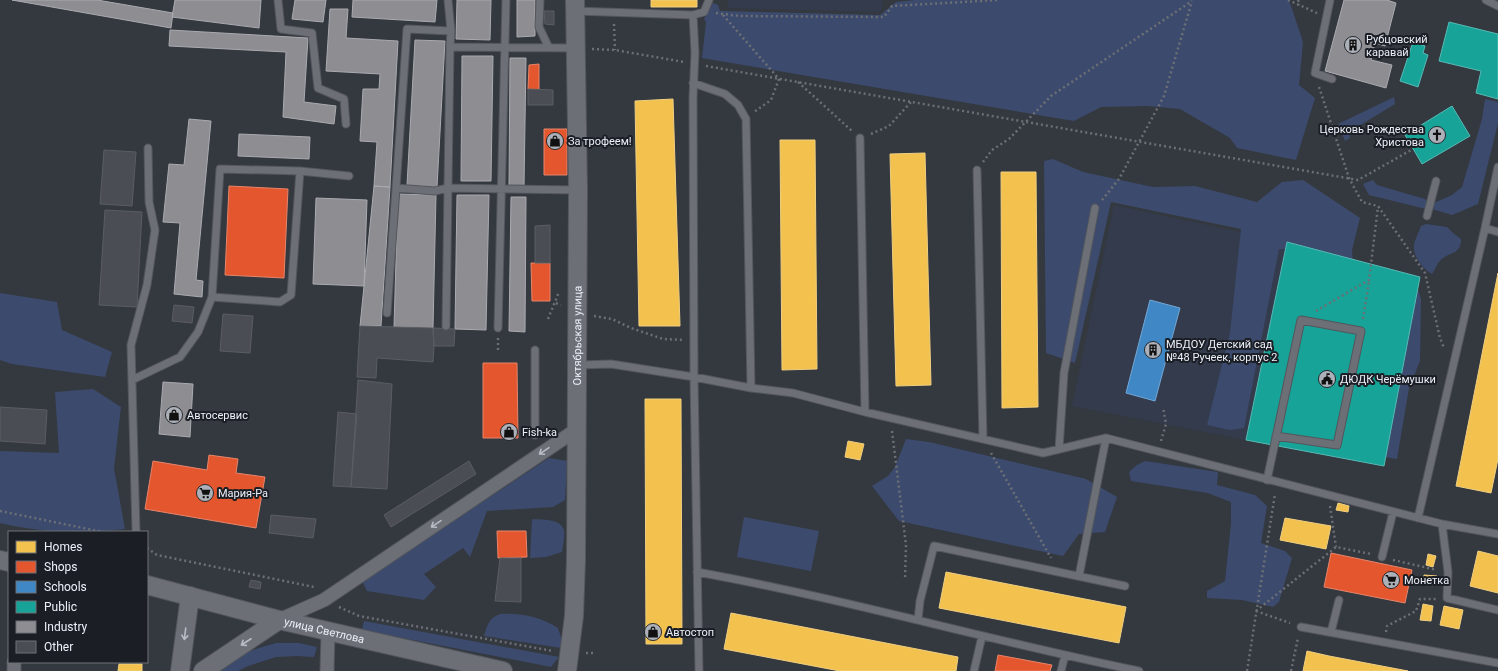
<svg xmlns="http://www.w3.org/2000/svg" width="1498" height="671" font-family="Roboto,sans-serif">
<rect width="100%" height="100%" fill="#34383f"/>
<path fill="#333b4d" d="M728 0H883L881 12 728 8Z
M1114 205 1287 242 1246 440 1072 406Z"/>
<path fill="#3c4b6d" d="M915 0H1289L1303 42 1299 85 1315 98 1296 160 1237 148 1230 138 1180 109 1147 106 1101 107 1074 121 702 58 706 22 704 19 713 3 718 5 720 11 880 15 896 2Z
M1394 97 1395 104 1349 132 1350 138 1345 141 1338 124Z
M1485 99 1498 102V123L1478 204 1452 215 1432 209 1434 203 1452 195 1462 187 1482 119Z
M1053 159 1083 172 1153 187 1195 186 1257 202 1282 182 1303 180 1360 218 1352 250 1353 265 1415 280 1421 299 1420 361 1409 388 1397 459 1377 456 1295 249H1279L1244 428 1230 430 1207 425 1230 333 1241 229 1111 202 1075 363 1046 353 1044 161Z
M1373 180 1377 185 1425 199 1428 202 1426 209 1369 195 1363 184Z
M1426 224 1447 227 1453 233 1461 239C1461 254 1451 252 1443 258 1438 261 1435 270 1432 274 1423 269 1413 257 1414 245 1415 239 1419 232 1421 226Z
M0 293 57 302 62 330 112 352 105 377 12 364 0 360Z
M93 389 121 407 114 468 125 529C81 534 43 533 0 523V451L59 453 55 392Z
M906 439 929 442 1086 479 1117 497 1105 532 1079 534 1063 556 899 521 872 486 888 476 895 467Z
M549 458 567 461 565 500 553 507 487 511 470 557 463 548 424 574 436 587 424 600 367 591 362 581Z
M1145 461 1218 472 1217 485 1255 495 1267 506 1261 543 1285 551 1292 558 1279 602 1273 607 1242 600 1207 598V591L1225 581 1231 523V502L1208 493 1131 481 1129 472 1137 465Z
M744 517 819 531 811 571 737 557Z
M532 519C542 520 560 518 564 530 565 536 563 546 562 552L546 557 530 558Z
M500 614C521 613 541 617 558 628L562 641 561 648 484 636C487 625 489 618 500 614Z
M364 621 559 657 551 667 362 630Z
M276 643H299L317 647 314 657 297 656 276 657 248 666 238 671H213C235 656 250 650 276 643Z"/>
<path fill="#f2c14e" stroke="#f0cf81" d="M651 0H697V7H651Z
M673 99 680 326H639L635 101Z
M780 140H815L817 369 782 370Z
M925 153 931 385 896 386 890 154Z
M1001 172H1036L1038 407 1002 408Z
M1498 273V459L1491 493 1456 486Z
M645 399H681L682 644H646Z
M848 441 864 444 860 460 845 457Z
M1338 503 1349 506 1348 512 1336 510Z
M1285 518 1331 526 1326 549 1280 540Z
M1478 551 1498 556V593L1470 586Z
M1428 554 1436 556 1433 567 1426 565Z
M946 572 1126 607 1119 643 939 608Z
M1424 575 1437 576 1436 585 1423 583Z
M1423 604 1433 606 1431 621 1420 620Z
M1444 606 1463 610 1459 629 1440 625Z
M731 613 958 657 956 671H840L724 649Z
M1307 651 1329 656 1408 671H1303Z
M119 664H142V671H118Z"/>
<path fill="#e4572e" stroke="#e6856b" d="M539 64V90L528 89 529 65Z
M544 129H567V175H544Z
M229 186 288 189 284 278 225 275Z
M531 263H550V301H532Z
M483 363H517L518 438H483Z
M209 455 238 459 236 473 265 477 256 528 145 509 153 461 207 470Z
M497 531H526L527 557 498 558Z
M1331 553 1412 570 1405 603 1324 587Z
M998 655 1052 665 1050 671H995Z"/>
<path fill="#3f88c5" stroke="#73a7d5" d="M1150 300 1180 308 1155 401 1126 393Z"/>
<path fill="#17a398" stroke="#57bab5" d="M1449 22 1498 34V99L1476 93 1481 71 1439 61Z
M1413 42 1425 46 1423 53 1428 55 1418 87 1400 81Z
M1452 106 1470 136 1422 164 1405 135Z
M1287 242 1420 277 1384 466 1246 440Z"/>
<path fill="#8d8d92" stroke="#aaabb1" d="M12 0H97L173 13 171 28Z
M175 0H261L259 28 172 17Z
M295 0H326L323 22 292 19Z
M353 0H437L435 22 352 17Z
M457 0H491L490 40 456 39Z
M517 0H535V36L517 37Z
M1344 0H1387L1396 3 1385 46 1375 43 1371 60 1392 65 1386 88 1325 71Z
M330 9H348L346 38 398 41 390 187 374 186 377 142 360 141 363 89H379L380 74 326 71Z
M170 30 308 38 304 102 336 106 334 124 283 117 286 52 169 46Z
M415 40 445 41 437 187 407 185Z
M462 56H493L491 181H461Z
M510 58H526L524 186H509Z
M189 119 211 121 196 280 203 281 202 297 174 294 180 223 163 222 169 164 184 165Z
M239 134 310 137 309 159 238 156Z
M374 186 390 187 381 326H360Z
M398 194 436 195 433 328 394 327Z
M457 195H489L486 330 455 329Z
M511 197H526L525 332 509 331Z
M316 198 367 200 364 286 313 284Z
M163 382 193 384 190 437 159 434Z"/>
<path fill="#4a4e54" stroke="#5a5d63" d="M544 11H554V25L545 24Z
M528 89 553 90V105H528Z
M104 150 136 152 132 206 100 204Z
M105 210 142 212 137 307 99 305Z
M550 225V263H535V226Z
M174 305 194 307 192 323 172 321Z
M223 314 253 316 250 353 220 351Z
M360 326 433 328 434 346 433 362 377 358 376 378 357 377Z
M433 328 455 329 454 346H434Z
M358 380 392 384 387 489 351 487Z
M0 407 47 410 45 444 0 441Z
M338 412 357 414 351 487 333 486Z
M469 461 476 474 391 527 384 515Z
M271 515 316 519 313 538 269 533Z
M500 558H521V602L495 601Z
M251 580 261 582 260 589 249 587Z"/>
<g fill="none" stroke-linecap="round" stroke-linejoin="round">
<g stroke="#53565c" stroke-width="9">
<path id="lane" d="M278 0 281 29 312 33 318 88 344 99 346 124
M448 0 451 31 450 47 575 48
M540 0 539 27 549 48
M1330 0 1315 73 1332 79
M1486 0 1498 6
M575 11 693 15 704 12 709 0
M693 15 695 53 693 97 694 377 699 671
M451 31 407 29 396 188 435 191 448 188 578 190
M693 83 725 94 738 105 746 119 751 388
M860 138 865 412
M977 170 983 439
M300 171 349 176
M1427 216 1436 181
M1485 228 1498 167
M387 313 396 188
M446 326 450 47
M498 328 506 0
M578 365 611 364 694 377 751 388 793 393 865 412 1043 453 1106 438 1442 524 1498 534
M132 380 180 357 198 332 212 297 220 169 300 171 291 295 280 302 212 297
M535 435V350
M1059 449 1064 373 1095 208
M1267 480 1301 320 1361 331 1337 445 1276 436
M1418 518 1485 228 1498 232
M1442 524 1448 572 1447 598 1498 610
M136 532 131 345 147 285 155 230 149 202 148 148
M1382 557 1393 512
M697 572C846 599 991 641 1139 671
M1079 576 1106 438
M918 620 920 601 934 546 1125 586
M1301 627 1498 663
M1331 632 1339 600
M974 671 982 636
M1061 671 1065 655"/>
</g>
<g stroke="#53565c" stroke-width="15">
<path id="street" d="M279 620 324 600 576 430
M14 662V671
M327 671 328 632"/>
</g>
<g stroke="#53565c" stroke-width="20">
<g id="secondary">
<path d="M0 560 9 562"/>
<path id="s1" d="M147 585 279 620 503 671"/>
<path d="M180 671 190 596"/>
<path d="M203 671 279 620"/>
<path id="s2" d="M567 671 574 616 576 560 578 190 575 0"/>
</g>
</g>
<path stroke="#6c6f75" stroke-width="2.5" stroke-dasharray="2 3" stroke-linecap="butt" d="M1288 0 1317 13
M1298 0 1300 5
M716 13 739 16 884 17 892 6 998 0
M723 15 779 79 771 100 754 112
M614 24 615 50
M592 49 615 50 684 62
M706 66 1358 180 1413 149
M798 82 852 131
M1319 87 1349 178 1362 202 1378 206 1425 273 1440 338 1444 348
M871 134 889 126 911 102
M983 162 992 150 1009 139 1051 96 1192 1
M1102 200 1119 179 1164 96 1192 1
M556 303 561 305
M1316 311 1369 280 1378 207
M594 316 612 319 631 328 663 339 683 340
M548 319 559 292
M1363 319 1369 281
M498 350V338
M892 431 906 545 905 579
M1161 441 1166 424 1163 407
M991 453 1051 558
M1330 506 1336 547
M0 511 103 532
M147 548 157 555 314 587
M1393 560 1437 570
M339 607 359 616 553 651
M1256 611 1336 547 1371 554
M1256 611 1290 623
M1386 632 1387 626 1416 611 1420 599H1437
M586 653H595
M1247 671 1275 494
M1291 671 1298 638"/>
<use href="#lane" stroke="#6c6f76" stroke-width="7"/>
<use href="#street" stroke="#6c6f76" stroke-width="13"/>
<use href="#secondary" stroke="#6c6f76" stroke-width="18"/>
</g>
<defs><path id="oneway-shaft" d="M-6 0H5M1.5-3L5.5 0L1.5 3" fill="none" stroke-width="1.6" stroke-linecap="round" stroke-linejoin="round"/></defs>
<g stroke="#b9bcc5">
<use href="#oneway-shaft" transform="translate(544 451) rotate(146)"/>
<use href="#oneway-shaft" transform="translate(436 524) rotate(146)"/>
<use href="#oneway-shaft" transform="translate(185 634) rotate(97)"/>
<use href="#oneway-shaft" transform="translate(246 642) rotate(147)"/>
</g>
<defs>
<g id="building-disc" transform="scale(0.9)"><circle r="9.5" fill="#acb0b8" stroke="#1b1e24"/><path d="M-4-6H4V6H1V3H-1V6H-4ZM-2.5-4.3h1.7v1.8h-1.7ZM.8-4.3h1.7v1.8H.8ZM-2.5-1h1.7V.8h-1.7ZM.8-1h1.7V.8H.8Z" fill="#111"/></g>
<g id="church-disc" transform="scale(0.9)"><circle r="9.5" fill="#acb0b8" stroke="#1b1e24"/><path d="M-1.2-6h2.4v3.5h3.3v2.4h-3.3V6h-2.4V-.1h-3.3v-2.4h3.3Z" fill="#111"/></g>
<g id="shop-disc" transform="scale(0.9)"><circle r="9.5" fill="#acb0b8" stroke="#1b1e24"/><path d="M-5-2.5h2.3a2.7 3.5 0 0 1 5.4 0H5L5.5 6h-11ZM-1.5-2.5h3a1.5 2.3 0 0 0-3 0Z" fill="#111"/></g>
<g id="civic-disc" transform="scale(0.9)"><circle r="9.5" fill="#acb0b8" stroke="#1b1e24"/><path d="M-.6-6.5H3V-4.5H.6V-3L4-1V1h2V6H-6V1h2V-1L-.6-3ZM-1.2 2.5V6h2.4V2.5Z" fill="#111"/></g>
<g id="supermarket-disc" transform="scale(0.9)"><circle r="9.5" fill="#acb0b8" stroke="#1b1e24"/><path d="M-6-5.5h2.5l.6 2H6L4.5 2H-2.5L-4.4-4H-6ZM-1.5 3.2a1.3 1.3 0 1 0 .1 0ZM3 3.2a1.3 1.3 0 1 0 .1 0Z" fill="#111"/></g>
</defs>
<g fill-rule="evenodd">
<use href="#building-disc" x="1353" y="45"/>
<use href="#church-disc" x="1437" y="135"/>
<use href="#shop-disc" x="555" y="141"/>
<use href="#building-disc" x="1153" y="350"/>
<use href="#civic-disc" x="1327" y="379"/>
<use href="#shop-disc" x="174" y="415"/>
<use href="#shop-disc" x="509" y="432"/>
<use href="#supermarket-disc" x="205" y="493"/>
<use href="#supermarket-disc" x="1391" y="580"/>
<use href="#shop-disc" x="653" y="632"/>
</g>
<g text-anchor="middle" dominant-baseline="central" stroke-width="4" stroke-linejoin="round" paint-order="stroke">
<g font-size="11" fill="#ecf0f9" stroke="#1b1e24" text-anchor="start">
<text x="1366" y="39">Рубцовский<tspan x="1366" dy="13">каравай</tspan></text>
<text x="1424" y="129" text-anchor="end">Церковь Рождества<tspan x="1424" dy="13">Христова</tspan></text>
<text x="568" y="141">За трофеем!</text>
<text x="1166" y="344">МБДОУ Детский сад<tspan x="1166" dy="13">№48 Ручеек, корпус 2</tspan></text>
<text x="1340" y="379">ДЮДК Черёмушки</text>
<text x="187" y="415">Автосервис</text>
<text x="522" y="432">Fish-ka</text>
<text x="218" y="493">Мария-Ра</text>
<text x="1404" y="580">Монетка</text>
<text x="666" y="632">Автостоп</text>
</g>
<g font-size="11" fill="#ecf0f9" stroke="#1b1e24">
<text stroke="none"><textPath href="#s2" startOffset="336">Октябрьская улица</textPath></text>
<text stroke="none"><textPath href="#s1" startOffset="183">улица Светлова</textPath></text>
</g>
</g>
<rect x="8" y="531" width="140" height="132" fill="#1b1e24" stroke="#6f7279"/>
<rect x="16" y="541" width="20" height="12" fill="#f2c14e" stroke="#6f7279"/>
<text x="44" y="551" font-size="12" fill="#ecf0f9">Homes</text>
<rect x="16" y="561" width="20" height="12" fill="#e4572e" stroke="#6f7279"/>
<text x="44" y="571" font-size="12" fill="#ecf0f9">Shops</text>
<rect x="16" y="581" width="20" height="12" fill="#3f88c5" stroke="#6f7279"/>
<text x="44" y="591" font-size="12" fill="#ecf0f9">Schools</text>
<rect x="16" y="601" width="20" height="12" fill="#17a398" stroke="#6f7279"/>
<text x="44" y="611" font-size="12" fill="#ecf0f9">Public</text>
<rect x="16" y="621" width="20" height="12" fill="#8d8d92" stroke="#6f7279"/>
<text x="44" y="631" font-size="12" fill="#ecf0f9">Industry</text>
<rect x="16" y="641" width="20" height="12" fill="#4a4e54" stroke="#6f7279"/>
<text x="44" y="651" font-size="12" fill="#ecf0f9">Other</text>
</svg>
